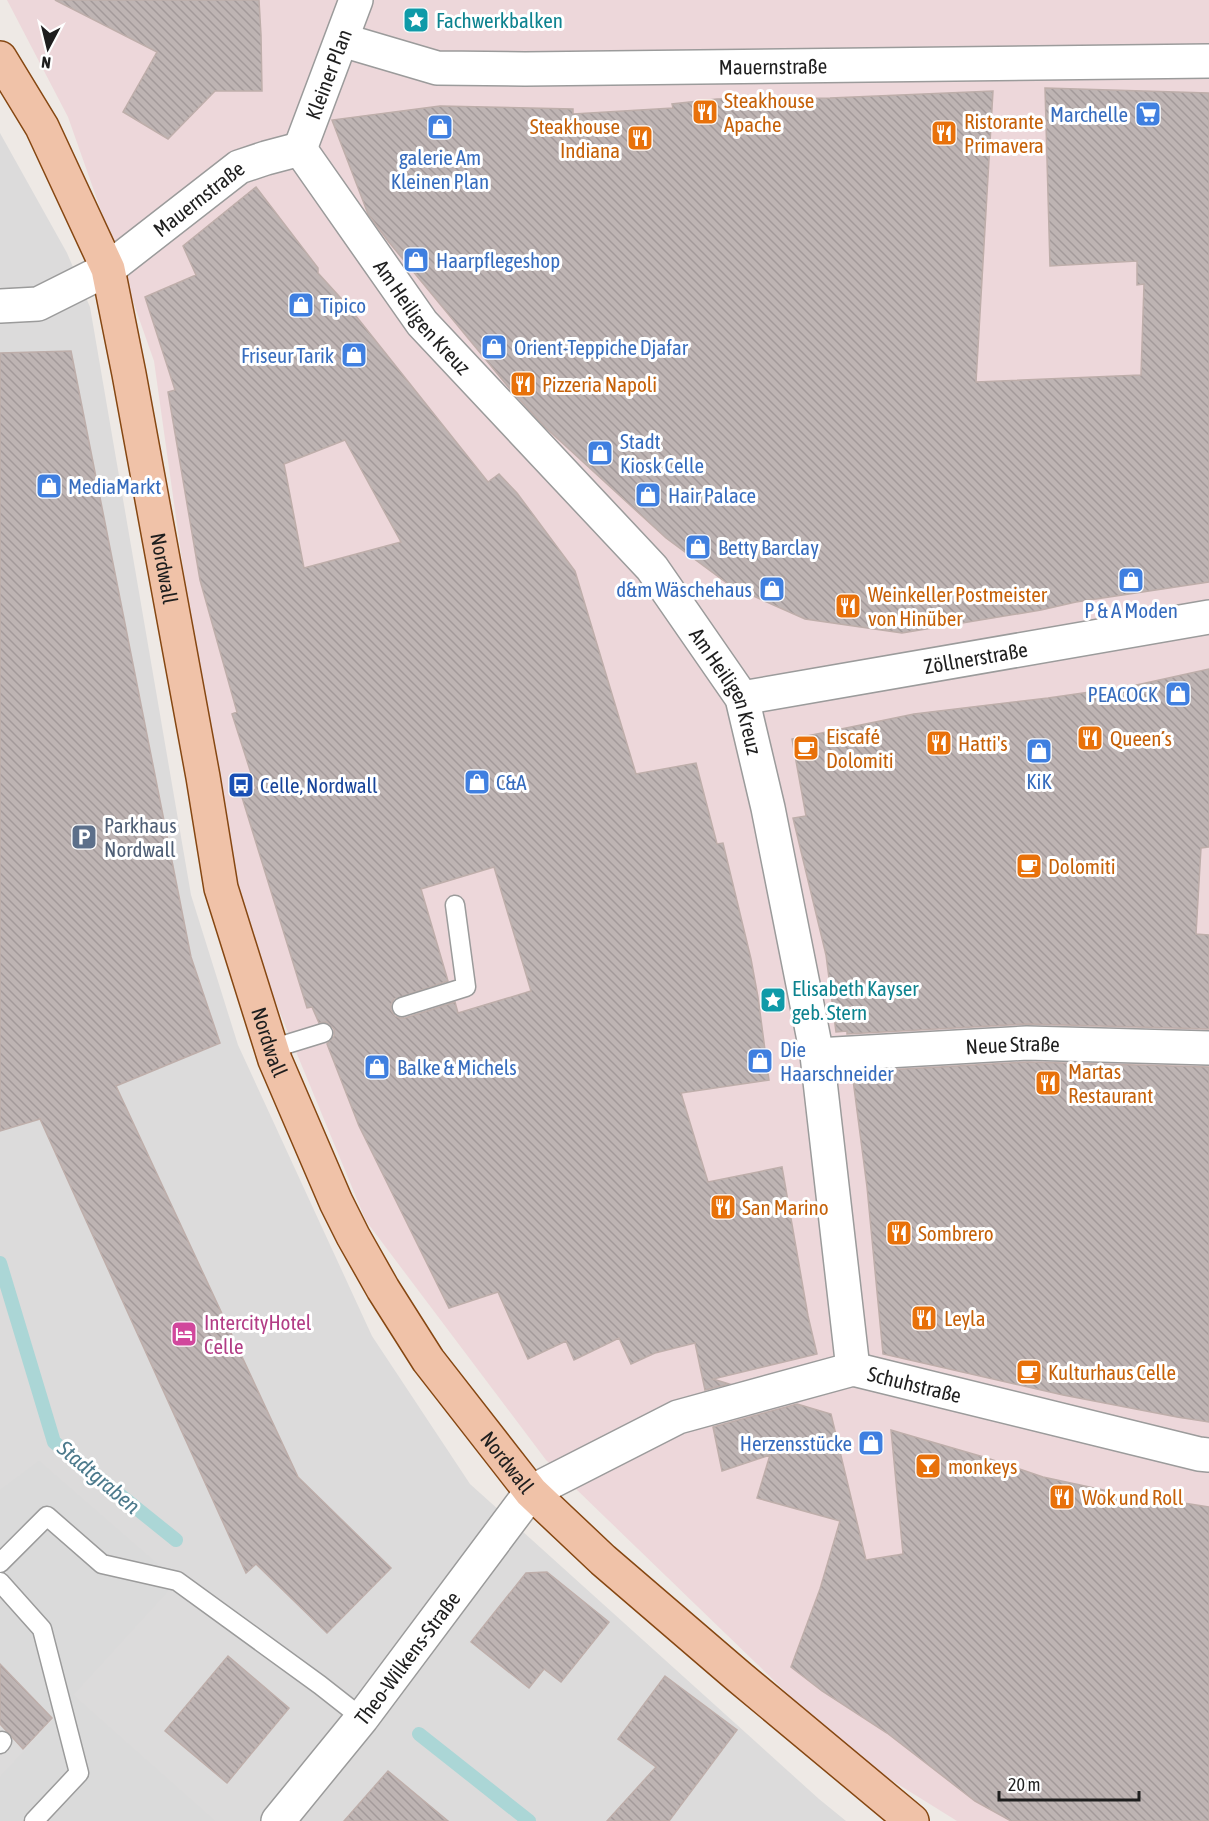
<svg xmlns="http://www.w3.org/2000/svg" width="1209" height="1821" font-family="'Asap Condensed',sans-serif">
<defs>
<pattern id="building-back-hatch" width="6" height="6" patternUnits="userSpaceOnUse" patternTransform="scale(1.5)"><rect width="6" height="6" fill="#beb4b3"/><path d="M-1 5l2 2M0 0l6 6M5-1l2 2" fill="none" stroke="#a39a9a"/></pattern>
</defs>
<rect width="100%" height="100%" fill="#eee9e5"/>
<path fill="#dcdbdb" d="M0 133 67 253 90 307 191 895 238 1045 372 1336 470 1484 819 1799 846 1821H0Z"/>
<path fill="#edd7da" d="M7 0H1209V1821H957L851 1755 546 1460 366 1221 228 887 154 361 68 117Z"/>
<path fill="#dadada" d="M39 1461 177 1581 73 1695 215 1821H0V1777L54 1719 0 1663V1490Z"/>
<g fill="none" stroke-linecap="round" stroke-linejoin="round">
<path stroke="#abd6d6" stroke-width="14" d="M0 1263 54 1442 176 1540
M419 1734 529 1821"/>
</g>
<path fill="url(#building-back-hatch)" stroke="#beaeaa" stroke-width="1.5" fill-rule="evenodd" d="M55 0H259L261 35 262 91H215L168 139 123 112 157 52Z
M1045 88 1209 93V582L1076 602 1041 610 902 633 805 619 731 586 666 538 545 427 510 389 388 241 368 214 332 120 440 106 573 109V114L673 108 672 104 717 99 830 98 993 91 976 382 1141 375 1144 284 1137 285V261L1050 266Z
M256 187 318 268V273L348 306 488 482 499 474 517 493 575 571 636 774 696 763 717 844 723 843 751 959 758 997 769 1080 681 1093 708 1182 782 1167 808 1316 817 1354 713 1379 729 1384 705 1390 695 1343 655 1353 631 1364 619 1338 574 1360 566 1341 528 1359 498 1292 449 1308 359 1126 327 1044 334 1036V1029L326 1022 319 1023 312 1007 307 1008 241 794 256 789 232 714 237 712 200 580 168 392 175 390 145 297 196 275 183 246ZM345 440 401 542 304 568 284 464ZM494 867 531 991 458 1013 455 1002 405 1018H400L395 1016 391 1010V1004L394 999 448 981 421 889Z
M71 351 191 957 220 1043 116 1086 298 1477 391 1568 327 1633 256 1564 246 1573 40 1119 0 1131V353Z
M1209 669V847L1201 848 1196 934 1209 935V1029L1027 1024 847 1034V1031L836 1032 826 955 793 818 806 816 792 739 914 714 1048 698 1132 686Z
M1027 1062 1209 1067V1422L1177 1417 1063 1395 883 1354 867 1187 852 1072Z
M797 1404 831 1414 866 1560 903 1554 891 1430 987 1458 1043 1477 1108 1491 1209 1507V1821H1011L975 1801 887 1733 822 1691 791 1667 820 1589 840 1521 757 1498 770 1455 722 1471 713 1427Z
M547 1572 609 1622 561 1682 544 1669 529 1688 471 1642 526 1573Z
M228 1656 289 1708 227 1783 165 1731Z
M0 1664 52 1718 23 1749 0 1724Z
M665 1676 737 1730 669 1821H607L656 1767 618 1739Z
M388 1771 448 1821H344Z"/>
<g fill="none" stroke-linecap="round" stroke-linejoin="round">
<g stroke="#9b9b9b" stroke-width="21">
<path id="lane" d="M402 1007 466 987 455 905
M271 1049 323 1033
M0 1563 47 1516 102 1564 177 1581 320 1685 362 1718
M0 1582 42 1629 79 1773 34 1821
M0 1744 2 1741"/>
</g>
<g stroke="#9b9b9b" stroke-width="36">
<g id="street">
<path id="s1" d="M342 40 437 68 525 69 1209 61"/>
<path id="s2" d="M300 149 422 323 652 568 742 698 768 808 817 1055 853 1369"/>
<path id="s3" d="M300 149 356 0"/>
<path id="s4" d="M0 306 38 304 108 269 239 167 266 158 300 149"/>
<path id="s5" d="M742 698 1209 617"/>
<path id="s6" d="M817 1055 1027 1043 1209 1048"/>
<path id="s7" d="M278 1821 362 1718 531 1492 678 1417 853 1369 1199 1454 1209 1455"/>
</g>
</g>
<g stroke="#864712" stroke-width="36">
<g id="primary">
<path id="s8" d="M0 58 42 127 108 269 129 374 203 777 221 888 275 1060 336 1202 353 1236 383 1289 428 1360 531 1492 603 1560 738 1676 912 1821"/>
</g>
</g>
<use href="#lane" stroke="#fff" stroke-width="18"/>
<use href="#street" stroke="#fff" stroke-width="33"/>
<use href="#primary" stroke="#f0c2a8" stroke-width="33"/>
</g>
<defs>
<g id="sight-square" transform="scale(1.35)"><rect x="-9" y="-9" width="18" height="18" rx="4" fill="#0f9aa8" stroke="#fff"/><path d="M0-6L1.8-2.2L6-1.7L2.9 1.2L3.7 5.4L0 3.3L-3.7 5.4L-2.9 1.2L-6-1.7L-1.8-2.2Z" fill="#fff"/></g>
<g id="restaurant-square" transform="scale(1.35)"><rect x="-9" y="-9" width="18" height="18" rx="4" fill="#e8710a" stroke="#fff"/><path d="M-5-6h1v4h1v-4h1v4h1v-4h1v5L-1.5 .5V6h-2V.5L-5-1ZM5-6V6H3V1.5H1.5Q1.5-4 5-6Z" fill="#fff"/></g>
<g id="supermarket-square" transform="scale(1.35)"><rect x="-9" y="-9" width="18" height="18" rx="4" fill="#3f7fe0" stroke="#fff"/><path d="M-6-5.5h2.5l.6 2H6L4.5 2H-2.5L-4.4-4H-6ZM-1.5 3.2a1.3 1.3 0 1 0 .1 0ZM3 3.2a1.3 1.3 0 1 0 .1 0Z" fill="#fff"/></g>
<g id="shop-square" transform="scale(1.35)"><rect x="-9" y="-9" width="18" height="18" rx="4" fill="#3f7fe0" stroke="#fff"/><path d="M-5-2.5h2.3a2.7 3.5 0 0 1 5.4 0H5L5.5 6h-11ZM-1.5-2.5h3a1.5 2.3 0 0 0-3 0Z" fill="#fff"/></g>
<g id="cafe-square" transform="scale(1.35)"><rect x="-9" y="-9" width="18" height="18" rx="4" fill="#e8710a" stroke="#fff"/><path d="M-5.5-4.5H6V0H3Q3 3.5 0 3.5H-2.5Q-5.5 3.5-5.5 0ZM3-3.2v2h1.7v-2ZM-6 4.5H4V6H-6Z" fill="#fff"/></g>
<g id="bus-square" transform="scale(1.35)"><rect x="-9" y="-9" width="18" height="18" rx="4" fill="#1a4fb4" stroke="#fff"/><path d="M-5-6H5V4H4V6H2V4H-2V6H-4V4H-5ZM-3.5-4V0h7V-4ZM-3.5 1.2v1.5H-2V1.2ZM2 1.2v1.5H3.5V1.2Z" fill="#fff"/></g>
<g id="parking-square" transform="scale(1.35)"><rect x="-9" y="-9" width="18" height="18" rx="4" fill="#5c6f8a" stroke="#fff"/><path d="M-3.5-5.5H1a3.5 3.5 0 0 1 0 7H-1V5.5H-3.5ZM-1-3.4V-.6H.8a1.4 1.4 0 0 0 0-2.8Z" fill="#fff"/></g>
<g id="hotel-square" transform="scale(1.35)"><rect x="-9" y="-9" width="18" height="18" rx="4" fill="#d1479c" stroke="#fff"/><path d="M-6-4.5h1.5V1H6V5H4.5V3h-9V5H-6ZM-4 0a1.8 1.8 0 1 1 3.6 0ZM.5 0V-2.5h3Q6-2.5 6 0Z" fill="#fff"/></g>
<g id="bar-square" transform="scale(1.35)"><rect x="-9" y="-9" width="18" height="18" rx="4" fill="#e8710a" stroke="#fff"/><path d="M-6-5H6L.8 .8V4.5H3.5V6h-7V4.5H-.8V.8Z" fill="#fff"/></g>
</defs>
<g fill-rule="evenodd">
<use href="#sight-square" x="416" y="20"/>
<use href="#restaurant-square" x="705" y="112"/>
<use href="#supermarket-square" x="1148" y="114"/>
<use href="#shop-square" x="440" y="127"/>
<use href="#restaurant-square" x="944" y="133"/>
<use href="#restaurant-square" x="640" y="138"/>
<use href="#shop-square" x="416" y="260"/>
<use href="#shop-square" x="301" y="305"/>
<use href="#shop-square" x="494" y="347"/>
<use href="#shop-square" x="354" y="355"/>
<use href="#restaurant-square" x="523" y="384"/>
<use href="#shop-square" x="600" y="453"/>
<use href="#shop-square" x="49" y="486"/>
<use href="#shop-square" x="648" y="495"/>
<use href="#shop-square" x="698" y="547"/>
<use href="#shop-square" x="1131" y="580"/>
<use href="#shop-square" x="772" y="589"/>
<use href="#restaurant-square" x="848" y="606"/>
<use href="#shop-square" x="1178" y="694"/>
<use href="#restaurant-square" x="1090" y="738"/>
<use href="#restaurant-square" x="939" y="743"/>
<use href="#cafe-square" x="806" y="748"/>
<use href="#shop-square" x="1039" y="751"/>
<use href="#shop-square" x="477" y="782"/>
<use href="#bus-square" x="241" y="785"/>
<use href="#parking-square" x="84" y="837"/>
<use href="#cafe-square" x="1029" y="866"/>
<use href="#sight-square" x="773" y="1000"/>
<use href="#shop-square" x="760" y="1061"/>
<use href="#shop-square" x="377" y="1067"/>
<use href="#restaurant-square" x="1048" y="1083"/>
<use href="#restaurant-square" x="723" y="1207"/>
<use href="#restaurant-square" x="899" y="1233"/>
<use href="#restaurant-square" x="924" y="1318"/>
<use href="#hotel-square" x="184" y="1334"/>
<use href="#cafe-square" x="1029" y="1372"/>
<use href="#shop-square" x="871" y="1443"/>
<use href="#bar-square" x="928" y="1466"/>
<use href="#restaurant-square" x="1062" y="1497"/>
</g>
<g text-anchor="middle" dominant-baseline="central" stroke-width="6" stroke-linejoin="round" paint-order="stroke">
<g font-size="21" fill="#0d838f" stroke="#fff" text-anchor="start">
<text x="436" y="20">Fachwerkbalken</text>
<text x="792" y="988">Elisabeth Kayser<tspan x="792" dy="24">geb. Stern</tspan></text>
</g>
<g font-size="21" fill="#1e1e1e" stroke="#fff">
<text stroke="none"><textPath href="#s1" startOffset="435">Mauernstraße</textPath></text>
<text stroke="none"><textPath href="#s3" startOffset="80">Kleiner Plan</textPath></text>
<text stroke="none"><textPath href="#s4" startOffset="231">Mauernstraße</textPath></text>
<text stroke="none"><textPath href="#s2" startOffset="208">Am Heiligen Kreuz</textPath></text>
<text stroke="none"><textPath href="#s8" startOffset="542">Nordwall</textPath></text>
<text stroke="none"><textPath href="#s5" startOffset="237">Zöllnerstraße</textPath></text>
<text stroke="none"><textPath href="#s2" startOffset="694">Am Heiligen Kreuz</textPath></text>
<text stroke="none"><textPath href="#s8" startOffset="1028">Nordwall</textPath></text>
<text stroke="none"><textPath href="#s6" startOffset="196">Neue Straße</textPath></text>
<text stroke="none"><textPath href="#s7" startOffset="825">Schuhstraße</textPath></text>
<text stroke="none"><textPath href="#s8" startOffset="1514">Nordwall</textPath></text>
<text stroke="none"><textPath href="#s7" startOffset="208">Theo-Wilkens-Straße</textPath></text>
</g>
<g font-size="21" fill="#c56008" stroke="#fff" text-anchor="start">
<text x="724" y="100">Steakhouse<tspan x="724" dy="24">Apache</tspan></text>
<text x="964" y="121">Ristorante<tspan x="964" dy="24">Primavera</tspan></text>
<text x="620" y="126" text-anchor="end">Steakhouse<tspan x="620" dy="24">Indiana</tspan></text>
<text x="542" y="384">Pizzeria Napoli</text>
<text x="868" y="594">Weinkeller Postmeister<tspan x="868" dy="24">von Hinüber</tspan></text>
<text x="826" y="736">Eiscafé<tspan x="826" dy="24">Dolomiti</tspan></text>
<text x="1110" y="738">Queen´s</text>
<text x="958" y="743">Hatti's</text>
<text x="1048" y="866">Dolomiti</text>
<text x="1068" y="1071">Martas<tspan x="1068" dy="24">Restaurant</tspan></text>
<text x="742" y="1207">San Marino</text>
<text x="918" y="1233">Sombrero</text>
<text x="944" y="1318">Leyla</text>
<text x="1048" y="1372">Kulturhaus Celle</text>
<text x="948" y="1466">monkeys</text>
<text x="1082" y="1497">Wok und Roll</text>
</g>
<g font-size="21" fill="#366cbe" stroke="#fff" text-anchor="start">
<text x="1128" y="114" text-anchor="end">Marchelle</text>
<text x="440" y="157" text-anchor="middle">galerie Am<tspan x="440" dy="24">Kleinen Plan</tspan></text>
<text x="436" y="260">Haarpflegeshop</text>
<text x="320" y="305">Tipico</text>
<text x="514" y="347">Orient-Teppiche Djafar</text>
<text x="334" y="355" text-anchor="end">Friseur Tarik</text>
<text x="620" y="441">Stadt<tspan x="620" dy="24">Kiosk Celle</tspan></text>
<text x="68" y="486">MediaMarkt</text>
<text x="668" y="495">Hair Palace</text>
<text x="718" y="547">Betty Barclay</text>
<text x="752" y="589" text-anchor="end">d&amp;m Wäschehaus</text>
<text x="1131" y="610" text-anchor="middle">P &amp; A Moden</text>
<text x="1158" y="694" text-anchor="end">PEACOCK</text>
<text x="1039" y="781" text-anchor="middle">KiK</text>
<text x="496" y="782">C&amp;A</text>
<text x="780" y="1049">Die<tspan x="780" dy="24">Haarschneider</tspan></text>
<text x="397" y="1067">Balke &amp; Michels</text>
<text x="852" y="1443" text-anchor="end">Herzensstücke</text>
</g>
<g font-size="21" fill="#164399" stroke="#fff" text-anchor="start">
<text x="260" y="785">Celle, Nordwall</text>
</g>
<g font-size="21" fill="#4e5e75" stroke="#fff" text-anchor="start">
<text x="104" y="825">Parkhaus<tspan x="104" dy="24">Nordwall</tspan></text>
</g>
<g font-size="21" fill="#b23c85" stroke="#fff" text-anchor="start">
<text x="204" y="1322">IntercityHotel<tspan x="204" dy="24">Celle</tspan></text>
</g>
<g font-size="22" font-style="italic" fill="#4c7a8c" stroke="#fff">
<text transform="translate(99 1477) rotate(40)">Stadtgraben</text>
</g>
</g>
<g transform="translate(48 48) rotate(187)" stroke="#ffffff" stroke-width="4.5" paint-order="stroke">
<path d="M0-4.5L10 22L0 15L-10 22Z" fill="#1e1e1e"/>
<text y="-9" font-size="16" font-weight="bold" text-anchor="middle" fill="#1e1e1e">N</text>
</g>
<path d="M999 1791v9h140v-9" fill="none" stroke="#1e1e1e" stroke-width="3"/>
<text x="1008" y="1791" font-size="18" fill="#1e1e1e" stroke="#ffffff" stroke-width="4.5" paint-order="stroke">20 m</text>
</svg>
